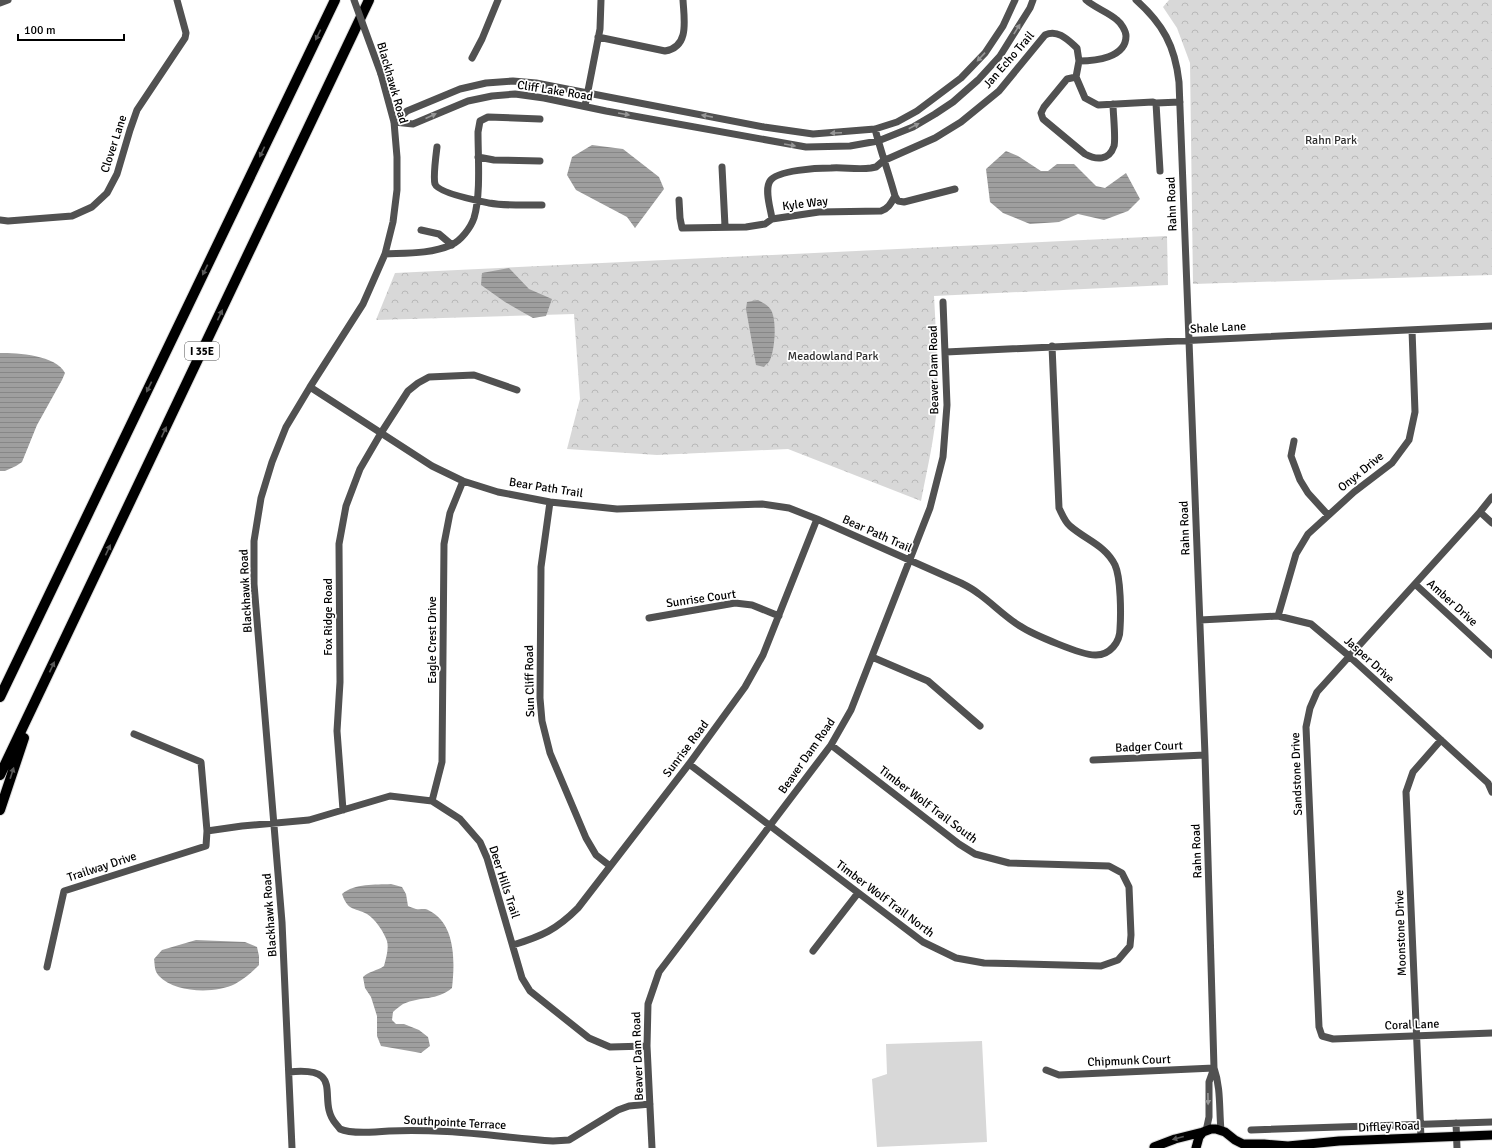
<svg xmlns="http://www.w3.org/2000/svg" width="1492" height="1148" font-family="Signika,sans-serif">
<defs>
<pattern id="forest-crowns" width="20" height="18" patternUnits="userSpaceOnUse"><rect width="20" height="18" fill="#d8d8d8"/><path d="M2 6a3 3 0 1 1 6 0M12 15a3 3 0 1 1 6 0" fill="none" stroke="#b8b8b8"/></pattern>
<pattern id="water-rules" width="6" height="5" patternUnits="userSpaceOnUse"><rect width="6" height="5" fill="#9f9f9f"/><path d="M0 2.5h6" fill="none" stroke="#878787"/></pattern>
</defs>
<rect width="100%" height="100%" fill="#fff"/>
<path fill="#d8d8d8" d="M982 1041 987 1142 877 1147 872 1079 887 1074 886 1044Z"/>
<path fill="url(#forest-crowns)" d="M1169 0H1492V275L1193 284 1190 63 1177 28 1163 7Z
M1167 236 1168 285 934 296C936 332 938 368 937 404 935 437 927 469 921 501L788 449 657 455 567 449 580 399 574 314 376 320 395 273Z"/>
<path fill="url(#water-rules)" d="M592 145 623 149 659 177 664 189 635 228 627 217 576 190 567 175 572 157Z
M1006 151 1018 156 1041 171H1048L1057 164H1074L1096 186 1105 188 1126 173 1140 199 1128 211 1104 220 1078 214 1059 222 1030 224 1003 213 990 202 986 169Z
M509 268 529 289 552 299 546 316 533 318 505 302 481 285 482 273Z
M758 300C763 303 768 305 771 310 777 320 775 349 770 360 769 363 766 364 764 367L756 365 746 309 747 302Z
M0 353C18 353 56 355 65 373L62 380 37 425 22 462 16 466 5 471H0Z
M391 884 402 887 406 894 408 906C410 907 413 908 416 909 420 910 425 908 428 910 456 923 455 962 452 988 437 1001 421 996 403 1004 400 1006 396 1009 393 1012L392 1020 396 1024H404L419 1030 428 1037 430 1046 421 1053 381 1046 377 1036V1016L371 997 365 988 363 977C369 971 377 971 384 966 386 958 389 949 387 941 384 932 375 919 367 914 353 907 348 911 342 894 355 883 375 885 391 884Z
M196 940 245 942 257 947 259 956V965C252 972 244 979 235 984 215 994 175 993 159 976 154 971 155 965 154 959L162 950Z"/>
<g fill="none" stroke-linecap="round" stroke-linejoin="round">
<g stroke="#dbdbdb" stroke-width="11">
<path id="major" d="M1154 1147 1175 1139 1203 1132
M1196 1148 1199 1137 1203 1132 1211 1129H1216L1225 1132 1235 1140 1243 1144H1264L1288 1146 1339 1141 1492 1135"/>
</g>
<g stroke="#dbdbdb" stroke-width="12">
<path id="highway" d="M0 697 335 0
M0 775 369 0
M0 810 24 738"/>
</g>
<path stroke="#515151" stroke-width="7" d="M1136 0C1163 24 1175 46 1179 82L1205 755 1214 1068C1221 1088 1219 1109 1221 1130
M0 3 8 0
M598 37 665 51C690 47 684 19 683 0
M472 58 482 39 498 0
M1079 61C1095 61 1126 58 1126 36 1126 31 1121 23 1117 20 1108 12 1095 8 1086 0
M1076 77 1067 79 1044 107 1041 113 1043 119 1085 154C1096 160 1109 161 1114 146 1116 139 1113 113 1113 104
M1156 103 1160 171
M585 106 600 29 601 0
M394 122 413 124 468 101 492 96 515 94 544 98 606 111 806 147 850 146 878 141 913 127 935 114 953 102 978 80 1000 56 1030 8 1033 0
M394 122 407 111 460 89 486 83 513 81 536 83 764 127 813 134 875 129 897 122 917 111 961 78 985 53 1003 26 1015 0
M437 147C436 155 433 177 435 184 438 193 479 201 489 203 506 206 524 205 542 205
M478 157 494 160 540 161
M722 167 725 226
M895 196 898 201 904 202 955 189
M679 200 680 218 682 228 746 227 765 224 772 219 819 212 881 211C889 208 891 203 895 196 889 174 881 152 875 129
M772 219C771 210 764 190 770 181 777 170 818 168 831 168 844 167 857 170 871 168L876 167 883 161 935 138 961 122 999 91 1045 35C1058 29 1068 40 1077 48L1079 61 1076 77 1085 98 1098 105 1153 102 1156 103 1180 102
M0 220 8 221 72 216 92 207 107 193 117 174 130 130 137 110 185 38 186 33 177 0
M421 230 439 234 452 245
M385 254C406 253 431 254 451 245 461 241 471 227 474 218 481 195 478 157 478 132L480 121 488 117 540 119
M946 352 1492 326
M310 387 432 466 463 481 498 492 550 502 617 509 762 504 789 508 817 519 961 583C967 586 974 590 979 594 993 604 1005 617 1020 626 1032 634 1083 656 1096 655 1110 655 1120 642 1120 629 1121 614 1121 578 1115 565 1105 545 1086 540 1070 526 1065 522 1062 514 1059 508L1052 346
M1294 441 1291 456 1300 480 1308 493 1328 515
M1492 497 1480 512 1317 692 1310 708 1306 727 1319 1027 1322 1036 1333 1039 1492 1033
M550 502 541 567 540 698 542 721 550 753 586 838 596 855 610 866
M1480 512 1492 523
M1415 584 1492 655
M1278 616 1296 554 1308 534 1354 492 1392 463 1409 440 1415 412 1412 330
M649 618 735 603 752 605 779 616
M1200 620 1278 616 1311 624 1349 656 1488 783 1492 792
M872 657 928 681 980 726
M134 734 201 762 207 831 242 826 309 820 390 796 432 801 460 819 480 842 487 858 522 978 530 991 589 1038 610 1047 647 1046
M1093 760 1205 755
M689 764 923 942 956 958 984 963 1101 966 1118 960 1130 946 1131 935 1129 887 1122 873 1109 866 1009 863 975 854 959 844 831 745
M432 801 442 762 444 544 450 513 463 481
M343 810 337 731 340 682 339 544 346 506 360 469 381 433 408 391 418 383 429 377 474 375 517 390
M513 945C542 936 556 930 578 908L689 764 745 687 763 655 817 519
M813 951 858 893
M47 967 64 891 206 846 207 831
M1046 1070 1059 1075 1214 1068
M289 1072C348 1066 315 1100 336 1124 338 1126 339 1128 340 1129 350 1134 378 1132 389 1131 443 1128 499 1137 553 1141L569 1140 618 1110 629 1106 650 1104
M1456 1123 1457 1148
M1251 1130 1492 1122
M1206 1131 1209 1117V1082L1214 1068
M1421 1138 1406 792 1413 772 1441 740
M292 1148 282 922 254 584V541L261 498 272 462 286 427 310 387 363 304 385 254 393 222 397 190V157L394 122 381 74
M652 1148 647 1046 648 1004 659 972 831 745 851 710 930 508 943 457 947 405 943 302"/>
<use href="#major" stroke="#000" stroke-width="9"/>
<use href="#highway" stroke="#000" stroke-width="10"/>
<path stroke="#515151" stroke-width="7" d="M354 0 381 74"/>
</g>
<defs><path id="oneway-solid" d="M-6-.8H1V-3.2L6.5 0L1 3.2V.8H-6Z"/></defs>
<g fill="#979797">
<use href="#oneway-solid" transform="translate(1017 29) rotate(-58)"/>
<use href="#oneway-solid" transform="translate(981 57) rotate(133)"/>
<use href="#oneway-solid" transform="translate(624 114) rotate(10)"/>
<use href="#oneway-solid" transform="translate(431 116) rotate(-24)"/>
<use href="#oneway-solid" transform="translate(707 116) rotate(-169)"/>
<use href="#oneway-solid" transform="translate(914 126) rotate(-27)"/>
<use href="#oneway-solid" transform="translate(836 133) rotate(177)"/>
<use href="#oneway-solid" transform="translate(790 145) rotate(10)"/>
<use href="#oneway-solid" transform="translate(1208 1099) rotate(89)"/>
</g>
<g fill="#595959">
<use href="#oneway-solid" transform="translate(318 35) rotate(116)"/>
<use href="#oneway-solid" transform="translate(262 152) rotate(116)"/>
<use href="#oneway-solid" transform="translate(205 270) rotate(116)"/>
<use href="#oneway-solid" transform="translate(220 315) rotate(-65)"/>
<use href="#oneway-solid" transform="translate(149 387) rotate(116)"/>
<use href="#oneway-solid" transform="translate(164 432) rotate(-65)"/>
<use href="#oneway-solid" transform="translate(108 550) rotate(-65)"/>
<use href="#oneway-solid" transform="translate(52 667) rotate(-65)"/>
<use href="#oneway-solid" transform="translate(12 773) rotate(-72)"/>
<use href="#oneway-solid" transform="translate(1178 1138) rotate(165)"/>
</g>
<g text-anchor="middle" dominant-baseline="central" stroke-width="3.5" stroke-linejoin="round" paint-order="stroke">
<rect fill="#fff" stroke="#4c4c4c" stroke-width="1" x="185" y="342" width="34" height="18" rx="3"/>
<g font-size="11" font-weight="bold" fill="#000">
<text x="202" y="351">I 35E</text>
</g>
<g font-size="12" fill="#000" stroke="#fff">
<text transform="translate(1009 60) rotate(-49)">Jan Echo Trail</text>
<text transform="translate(392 83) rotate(74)">Blackhawk Road</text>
<text transform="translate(555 91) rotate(9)">Cliff Lake Road</text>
<text transform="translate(114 144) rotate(-72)">Clover Lane</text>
<text transform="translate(805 204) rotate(-7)">Kyle Way</text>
<text transform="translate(1172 204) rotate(-92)">Rahn Road</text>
<text transform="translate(1218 328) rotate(-3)">Shale Lane</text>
<text transform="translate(934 370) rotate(-91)">Beaver Dam Road</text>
<text transform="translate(1361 472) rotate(-39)">Onyx Drive</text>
<text transform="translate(546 488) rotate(9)">Bear Path Trail</text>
<text transform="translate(1185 528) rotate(-92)">Rahn Road</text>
<text transform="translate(877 534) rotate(24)">Bear Path Trail</text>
<text transform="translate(246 591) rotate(-93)">Blackhawk Road</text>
<text transform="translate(701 599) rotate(-8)">Sunrise Court</text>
<text transform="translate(1452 603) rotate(42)">Amber Drive</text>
<text transform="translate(328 617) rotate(-90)">Fox Ridge Road</text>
<text transform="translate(432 640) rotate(-90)">Eagle Crest Drive</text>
<text transform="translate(1369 660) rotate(42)">Jasper Drive</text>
<text transform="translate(530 681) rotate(-91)">Sun Cliff Road</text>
<text transform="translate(1149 747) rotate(-2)">Badger Court</text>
<text transform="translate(686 749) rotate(-53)">Sunrise Road</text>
<text transform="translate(807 756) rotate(-55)">Beaver Dam Road</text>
<text transform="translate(1297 774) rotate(-92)">Sandstone Drive</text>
<text transform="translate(928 805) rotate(37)">Timber Wolf Trail South</text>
<text transform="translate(1197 851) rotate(-92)">Rahn Road</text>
<text transform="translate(102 867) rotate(-18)">Trailway Drive</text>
<text transform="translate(504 882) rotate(72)">Deer Hills Trail</text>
<text transform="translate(885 899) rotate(37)">Timber Wolf Trail North</text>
<text transform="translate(270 915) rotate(-94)">Blackhawk Road</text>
<text transform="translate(1401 933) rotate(-92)">Moonstone Drive</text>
<text transform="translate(1412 1025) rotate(-2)">Coral Lane</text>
<text transform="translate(638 1056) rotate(-92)">Beaver Dam Road</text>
<text transform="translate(1129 1061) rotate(-2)">Chipmunk Court</text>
<text transform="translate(455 1123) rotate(3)">Southpointe Terrace</text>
<text transform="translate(1389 1127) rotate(-2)">Diffley Road</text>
</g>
<g font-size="12" fill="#2f2f2f" stroke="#fff">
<text x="1331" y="140">Rahn Park</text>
<text x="833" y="356">Meadowland Park</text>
</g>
</g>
<path d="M18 34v6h106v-6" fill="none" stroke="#000000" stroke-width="2"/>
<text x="24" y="34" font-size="12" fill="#000000" stroke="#ffffff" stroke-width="3" paint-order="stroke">100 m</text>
</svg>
